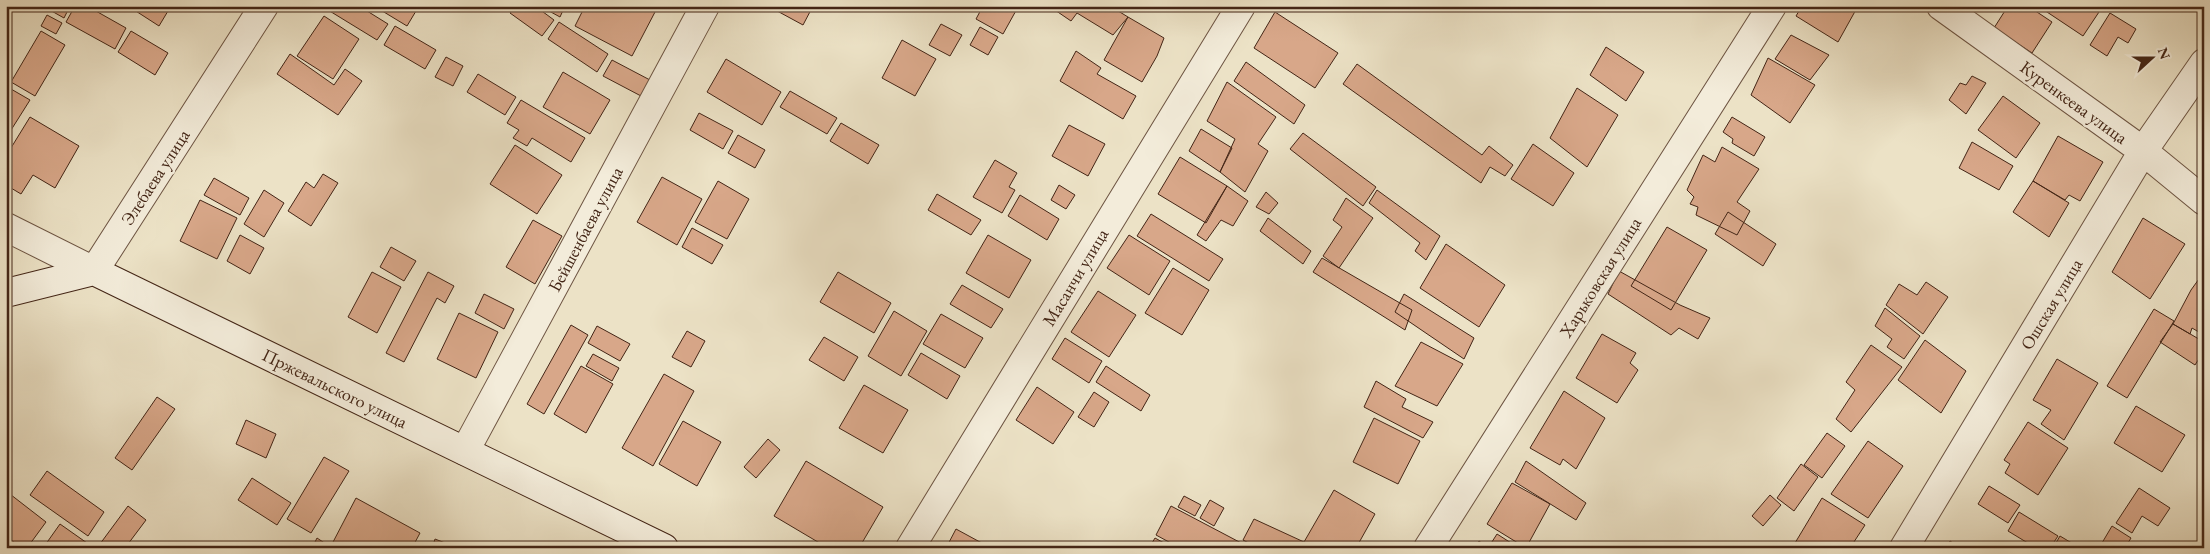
<svg xmlns="http://www.w3.org/2000/svg" width="2210" height="554" font-family="'EB Garamond',serif">
<rect width="100%" height="100%" fill="#ece2c6"/>
<filter id="stains"><feTurbulence type="fractalNoise" baseFrequency=".004" numOctaves="4"/><feColorMatrix values="0 0 0 0 .2 0 0 0 0 .09 0 0 0 0 .02 0 0 0 .5 -.17"/></filter>
<radialGradient id="worn" r=".72"><stop offset=".6" stop-color="#630" stop-opacity="0"/><stop offset="1" stop-color="#630" stop-opacity=".3"/></radialGradient>
<path fill="#d8a789" stroke="#432516" d="M50 6H70L64 18 48 9Z
M75 6H87L126 28 115 49 66 22Z
M128 6H171L159 26Z
M330 6H359L388 24 377 40 328 10Z
M374 6H419L407 26Z
M515 6H535L554 20 542 36 510 13Z
M540 6H565L560 17Z
M585 6H645L655 12 632 56 575 26Z
M768 6H813L803 25Z
M983 6H1017L1018 7 1003 34 976 19Z
M1049 6H1110L1128 17 1113 35 1077 13 1071 21Z
M1802 6H1858L1838 42 1796 16Z
M2008 6H2028L2052 22 2032 53 1994 28Z
M2038 6H2103L2083 36Z
M1275 12 1338 53 1315 88 1254 48Z
M2110 13 2136 29 2128 43 2118 37 2107 56 2090 45Z
M47 15 62 23 56 34 41 26Z
M324 16 359 39 333 79 297 56Z
M1128 17 1164 38 1157 56 1142 82 1104 60Z
M559 22 608 54 597 72 548 39Z
M941 24 962 35 950 56 929 45Z
M395 26 436 50 425 69 384 45Z
M980 27 998 37 988 55 970 45Z
M41 31 65 45 35 96 11 82Z
M131 31 168 53 155 75 118 52Z
M1791 35 1829 55 1810 80 1775 59Z
M902 40 936 59 915 96 882 78Z
M1606 47 1644 72 1626 101 1590 75Z
M1076 51 1101 68 1097 74 1136 96 1123 119 1060 81Z
M290 54 334 85 345 69 362 81 338 115 277 74Z
M446 57 463 66 453 86 435 77Z
M1768 58 1815 85 1790 123 1751 95Z
M726 59 781 92 762 125 707 92Z
M612 60 650 80 641 96 603 76Z
M1246 62 1305 105 1294 124 1234 81Z
M1357 64 1482 155 1489 146 1513 165 1505 176 1490 167 1481 183 1343 84Z
M563 72 610 100 590 134 543 107Z
M478 74 516 97 505 115 467 92Z
M1972 76 1986 83 1966 114 1949 100 1960 83 1966 85Z
M1227 82 1276 117 1258 144 1268 151 1245 192 1220 172 1235 139 1207 121Z
M1577 88 1618 115 1587 167 1550 138Z
M11 89 30 100 6 138V97Z
M790 91 837 118 827 134 780 107Z
M2003 96 2040 123 2016 158 1978 130Z
M521 100 585 138 571 162 532 138 527 146 513 138 519 130 507 123Z
M699 113 733 131 723 149 690 130Z
M30 117 79 146 55 188 33 175 21 194 6 185V168L10 162 6 159V156Z
M1732 117 1765 137 1754 156 1732 143 1733 139 1723 132Z
M841 123 879 145 868 164 830 141Z
M1069 125 1105 144 1088 176 1052 156Z
M1201 129 1232 148 1220 172 1189 151Z
M1303 133 1376 187 1363 206 1290 149Z
M738 135 765 150 755 168 728 153Z
M2058 136 2103 162 2080 201 2069 195 2065 200 2033 181Z
M1972 142 2013 166 1999 190 1959 168Z
M1533 144 1574 173 1553 206 1511 179Z
M515 145 562 175 537 214 490 184Z
M1722 147 1759 169 1737 202 1750 211 1737 235 1696 215 1698 207 1690 204 1694 197 1687 190 1703 155 1715 162Z
M1180 157 1227 186 1206 223 1158 194Z
M995 160 1017 173 1009 187 1015 190 1002 213 973 197Z
M323 174 338 183 311 226 288 211 306 182 314 188Z
M662 177 702 199 677 245 637 222Z
M214 178 249 198 240 215 204 195Z
M718 181 749 199 727 239 695 222Z
M2033 181 2069 203 2049 237 2013 212Z
M1059 185 1075 195 1066 209 1051 200Z
M1227 186 1248 201 1233 226 1221 220 1206 241 1197 235Z
M264 190 284 203 264 237 244 224Z
M1377 190 1440 236 1426 260 1415 251 1420 243 1369 203Z
M1266 192 1278 203 1269 214 1256 207Z
M937 194 981 220 971 235 928 210Z
M1020 195 1059 219 1047 240 1008 216Z
M1346 198 1373 218 1339 268 1323 256 1342 227 1333 220Z
M200 200 237 218 217 259 180 241Z
M1728 212 1776 244 1763 266 1715 234Z
M1151 214 1223 259 1209 281 1137 236Z
M1268 218 1311 251 1303 264 1260 231Z
M2143 218 2185 244 2150 299 2112 272Z
M533 220 562 236 535 284 506 267Z
M1667 227 1707 250 1671 310 1631 286Z
M692 228 723 245 712 264 682 247Z
M240 235 264 248 250 274 227 261Z
M988 235 1031 260 1009 298 966 273Z
M1129 235 1170 261 1149 295 1107 268Z
M1446 244 1505 285 1479 327 1420 288Z
M391 247 416 261 404 281 380 267Z
M1322 258 1412 310 1405 330 1313 272Z
M1173 268 1209 290 1182 335 1145 313Z
M1619 271 1680 305 1710 318 1698 339 1679 328 1671 335 1608 294Z
M372 272 401 287 377 333 348 317Z
M428 272 454 286 445 303 437 298 404 362 386 353Z
M838 272 891 303 874 333 820 302Z
M2204 272V335L2192 328 2190 334 2173 324 2191 290Z
M1926 282 1948 297 1923 334 1886 305 1899 284 1917 295Z
M962 285 1003 309 991 328 950 304Z
M1098 291 1136 315 1109 357 1071 332Z
M484 294 514 309 504 329 475 313Z
M1404 294 1474 338 1464 359 1395 312Z
M1885 308 1920 336 1904 359 1887 347 1892 339 1875 326Z
M2154 309 2174 321 2127 398 2107 386Z
M894 311 927 331 901 376 868 356Z
M459 313 498 332 476 378 437 359Z
M941 314 983 338 965 368 923 344Z
M2173 324 2204 342V351L2195 365 2160 342Z
M571 325 588 335 544 414 527 404Z
M597 326 630 344 620 361 588 343Z
M687 331 705 341 691 367 672 357Z
M1602 334 1636 353 1630 363 1638 370 1617 403 1576 378Z
M824 337 858 357 844 381 809 360Z
M1065 338 1102 361 1089 383 1052 359Z
M1925 340 1966 371 1941 413 1898 380Z
M1421 342 1463 364 1437 406 1395 386Z
M1871 345 1902 367 1851 432 1836 419 1855 390 1846 382Z
M921 353 960 376 947 399 908 375Z
M593 354 619 368 612 381 586 366Z
M2057 359 2098 383 2064 440 2041 424 2051 410 2033 400Z
M581 366 613 384 586 433 554 414Z
M1106 366 1150 395 1141 411 1096 382Z
M664 374 694 391 653 466 622 448Z
M1376 381 1406 399 1402 407 1433 422 1423 438 1364 407Z
M864 385 908 410 883 453 839 428Z
M1037 387 1074 412 1053 444 1016 420Z
M1564 391 1605 418 1576 469 1563 459 1560 465 1530 448Z
M1094 392 1109 402 1094 427 1078 417Z
M157 397 175 409 132 470 115 458Z
M2136 406 2185 435 2162 472 2114 443Z
M1374 418 1420 441 1398 484 1353 462Z
M246 420 276 434 266 458 236 444Z
M683 421 721 442 697 486 659 464Z
M2028 422 2068 448 2038 495 2005 473 2010 464 2004 460Z
M1827 433 1845 446 1822 478 1804 465Z
M768 439 780 450 756 478 744 467Z
M1868 441 1903 466 1868 518 1831 494Z
M324 457 349 471 311 533 287 519Z
M806 461 883 507 859 548H828L774 516Z
M1526 461 1586 503 1576 520 1515 482Z
M1801 464 1818 477 1794 511 1777 498Z
M47 471 104 512 88 536 30 495Z
M252 478 291 503 277 525 238 500Z
M1512 483 1550 504 1526 548 1487 524Z
M1989 486 2020 505 2008 523 1978 504Z
M2139 488 2170 508 2158 526 2142 516 2132 533 2116 523Z
M1334 490 1375 514 1356 548H1258L1243 540 1254 519 1304 542Z
M6 491 46 522 27 548H21L6 536Z
M1770 495 1781 505 1763 526 1752 516Z
M1184 496 1201 505 1195 516 1178 507Z
M356 498 420 533 412 548H340L332 544Z
M1822 498 1865 525 1850 548H1803L1795 543Z
M1210 500 1224 508 1214 526 1200 518Z
M128 506 146 520 125 548H97Z
M1171 506 1245 545 1243 548H1180L1156 535Z
M2019 512 2058 536 2050 548H2036L2008 531Z
M60 524 87 543 83 548H43Z
M2112 526 2131 538 2125 548H2099Z
M956 529 991 548H946Z
M1497 534 1519 548H1488Z
M2060 536 2080 548H2053Z
M317 538 332 548H312Z
M1155 538 1173 548H1149Z
M435 539 458 548H432Z
M1479 541 1488 548H1475Z
M1950 541 1960 548H1946Z"/>
<g fill="none" stroke-linecap="round" stroke-linejoin="round">
<g stroke="#6d5442" stroke-width="30">
<path id="street" d="M1941 6 2143 151 2204 201
M6 227 94 271 264 6
M465 451 705 6
M910 548 1241 6
M1428 548 1772 6
M1904 548 2143 151 2204 63"/>
</g>
<g stroke="#432516" stroke-width="30">
<path id="secondary" d="M6 293 94 271 664 548"/>
</g>
<use href="#street" stroke="#f3ecda" stroke-width="28"/>
<use href="#secondary" stroke="#f3ecda" stroke-width="28"/>
</g>
<g text-anchor="middle" dominant-baseline="central" stroke-width="5" stroke-linejoin="round" paint-order="stroke">
<g font-size="18" fill="#432516" stroke="#f3ecda">
<text transform="translate(2074 102) rotate(36)">Куренкеева улица</text>
<text transform="translate(155 177) rotate(-57)">Элебаева улица</text>
<text transform="translate(585 229) rotate(-62)">Бейшенбаева улица</text>
<text transform="translate(1075 277) rotate(-59)">Масанчи улица</text>
<text transform="translate(1600 277) rotate(-58)">Харьковская улица</text>
<text transform="translate(2051 304) rotate(-59)">Ошская улица</text>
<text transform="translate(335 388) rotate(26)">Пржевальского улица</text>
</g>
</g>
<rect width="2210" height="554" fill="none" stroke="#ece2c6" stroke-width="25"/>
<rect x="8" y="8" width="2195" height="539" fill="none" stroke="#432516" stroke-width="2.5"/>
<rect x="12" y="12" width="2185" height="529" fill="none" stroke="#432516"/>
<g transform="translate(2152 58) rotate(69)" stroke="#f3ecda" stroke-width="4" paint-order="stroke">
<path d="M0-4L9 19L0 12L-9 19Z" fill="#432516"/>
<text y="-8" font-size="14" font-weight="bold" text-anchor="middle" fill="#432516">N</text>
</g>
<rect width="100%" height="100%" filter="url(#stains)"/>
<rect width="100%" height="100%" fill="url(#worn)"/>
</svg>
